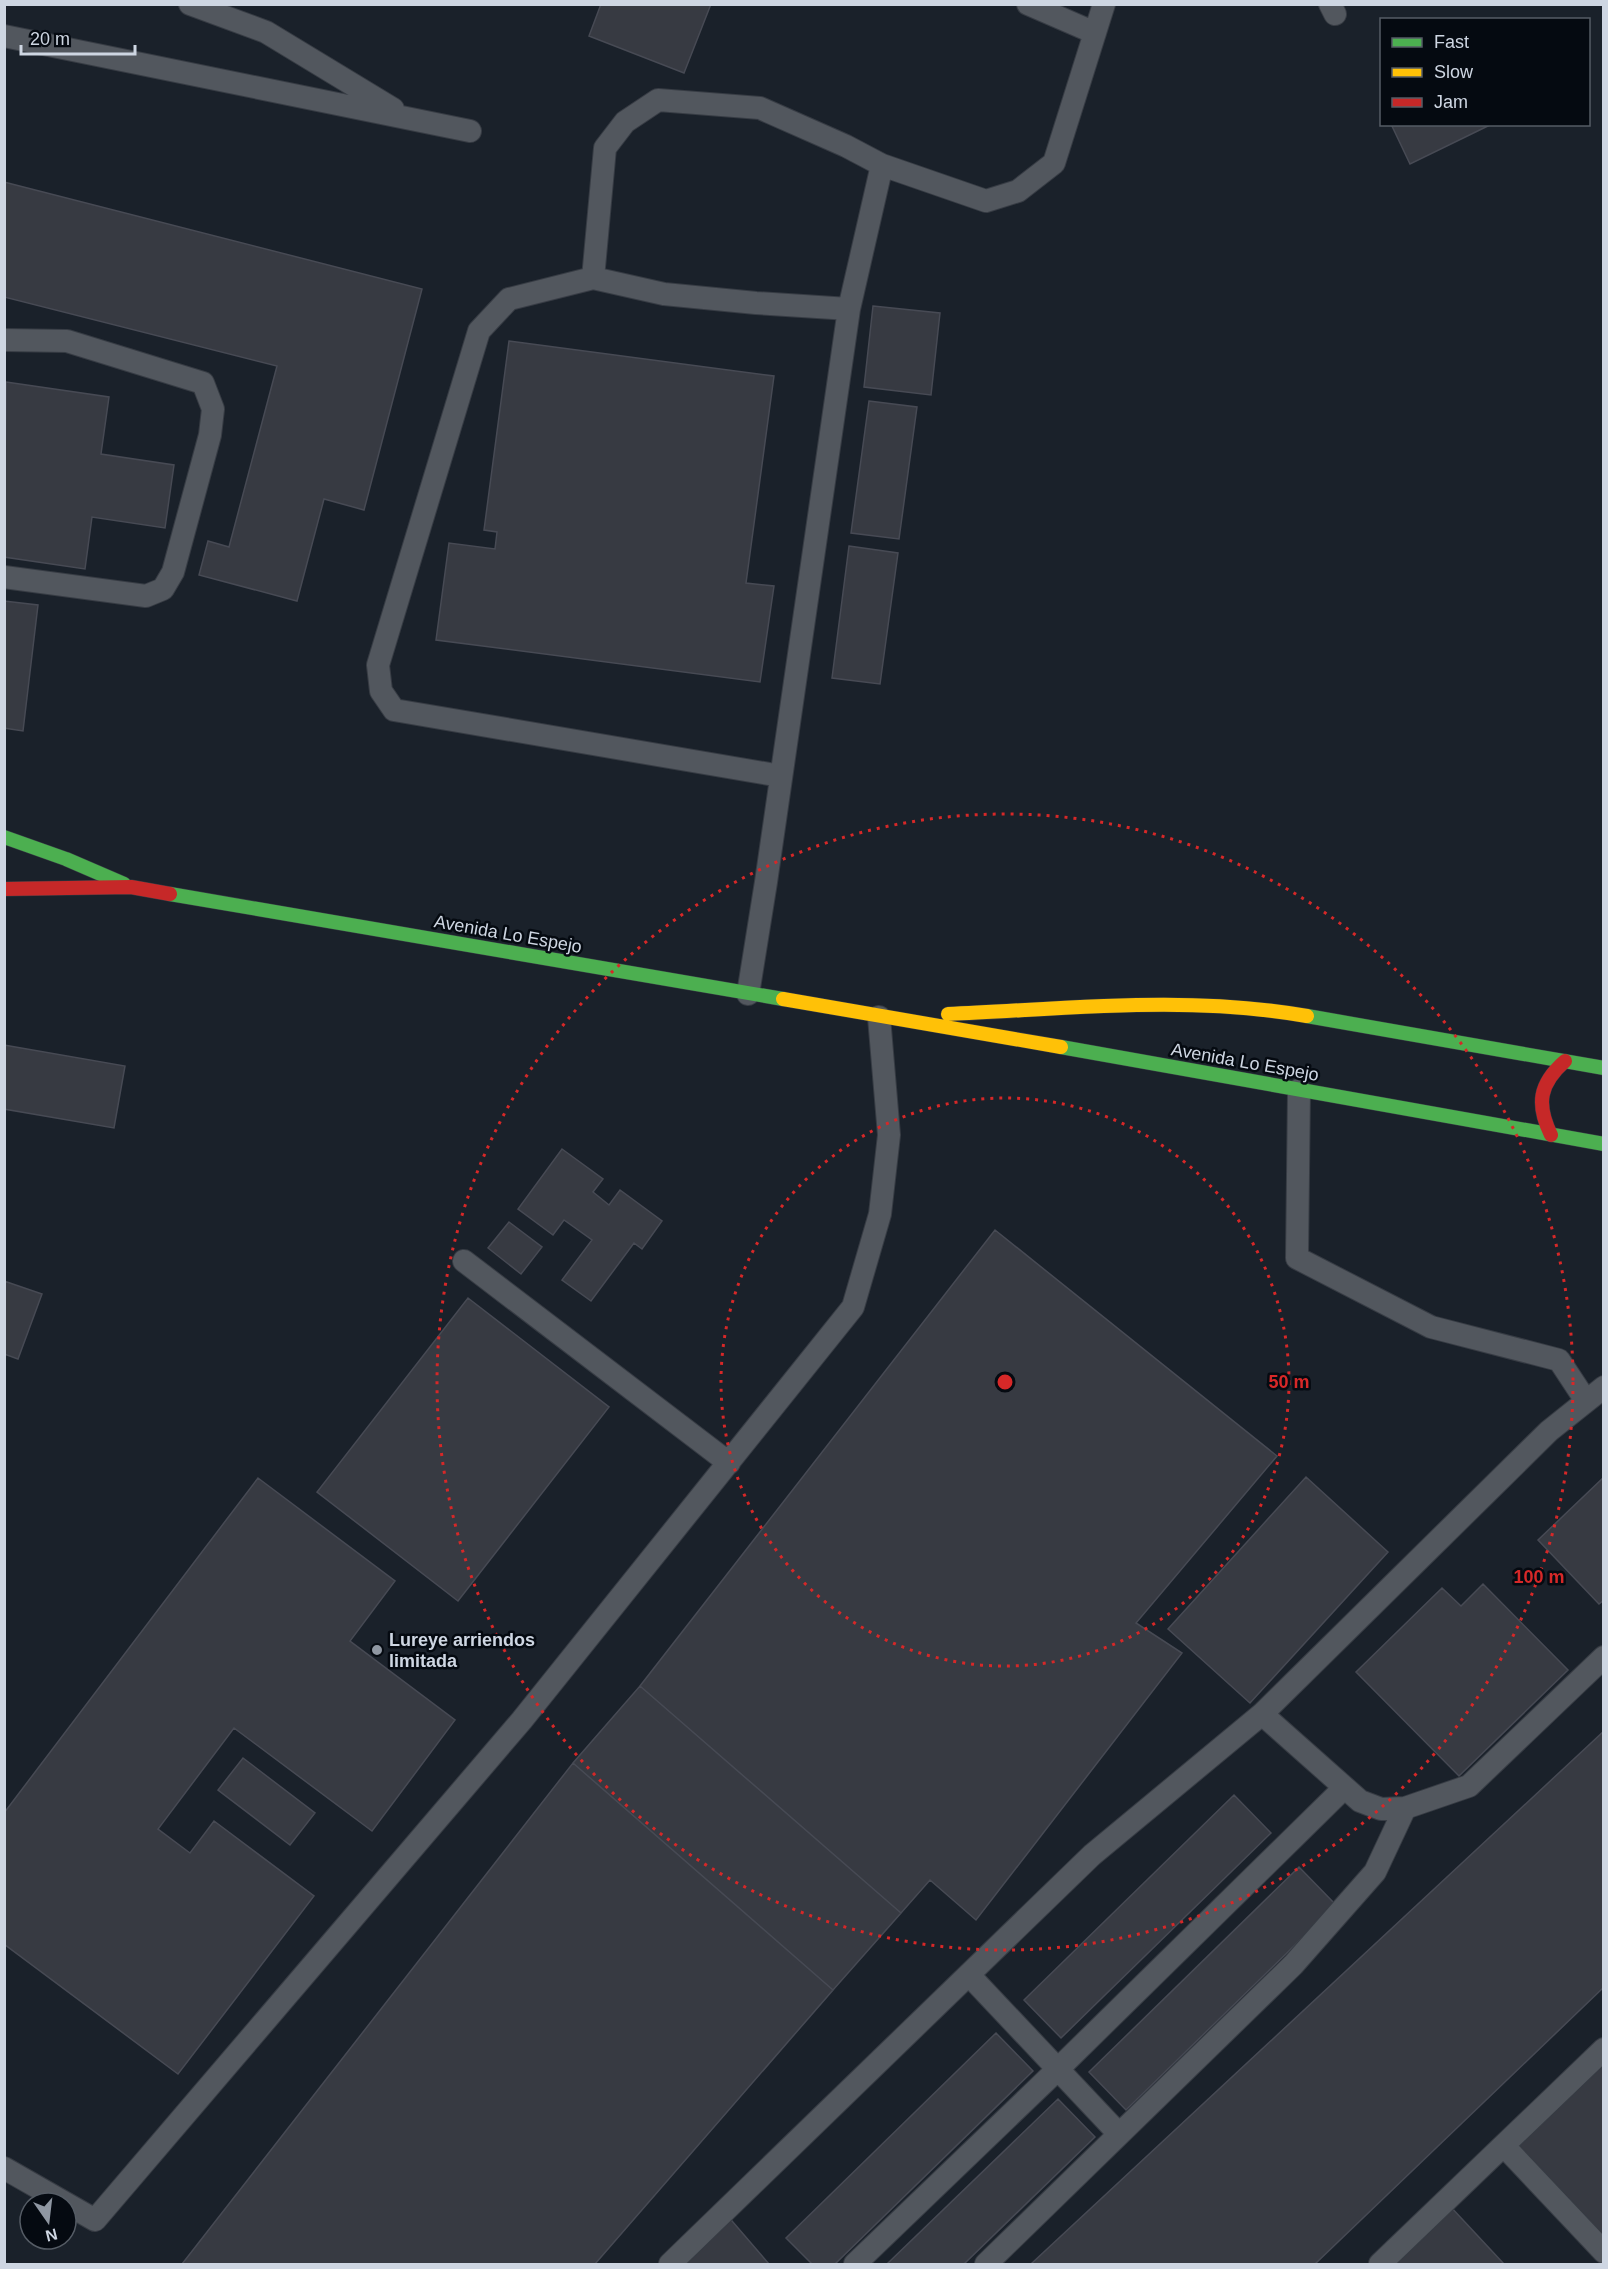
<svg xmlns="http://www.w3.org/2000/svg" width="1608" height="2269" font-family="Arial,sans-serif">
<rect width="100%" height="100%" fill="#1a212a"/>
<path fill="#373a42" stroke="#474a54" stroke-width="1.5" d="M601 4H711L684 73 589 36Z
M1391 124H1492L1410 164Z
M4 182 422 289 364 510 324 499 297 601 199 575 208 541 229 547 277 366 4 297Z
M873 306 940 313 931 395 864 387Z
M509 341 774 376 746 583 774 586 760 682 436 640 449 543 495 549 497 532 484 530Z
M6 382 109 397 101 454 174 465 165 528 92 517 85 569 4 557Z
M869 401 917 407 899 539 851 533Z
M849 546 898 553 880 684 832 678Z
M4 601 38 605 23 731 4 728Z
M4 1045 125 1066 114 1128 4 1109Z
M562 1149 603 1179 593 1192 609 1205 620 1190 662 1221 642 1249 634 1243 591 1301 562 1280 592 1240 564 1220 553 1235 518 1209Z
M509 1222 542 1247 521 1274 488 1248Z
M995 1230 1277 1456 1136 1623 1182 1653 976 1920 930 1880 901 1913 640 1686Z
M4 1281 42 1294 18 1359 4 1354Z
M468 1298 609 1407 458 1601 317 1492Z
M1306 1477 1388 1552 1250 1703 1168 1629Z
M1604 1477V1600L1599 1604 1538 1540Z
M258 1478 395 1581 350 1641 455 1720 372 1831 234 1728 158 1829 190 1853 214 1821 314 1896 178 2074 4 1944V1813Z
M1483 1584 1568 1670 1459 1776 1356 1672 1442 1588 1461 1606Z
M640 1686 901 1913 833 1990 573 1763Z
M1604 1731V1987L1315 2264H1031Z
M243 1758 315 1813 290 1845 218 1790Z
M573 1763 833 1990 595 2264H182Z
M1234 1795 1271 1833 1061 2038 1024 2000Z
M1299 1867 1336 1905 1126 2110 1089 2072Z
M996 2033 1033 2071 835 2264H812L786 2238Z
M1604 2055V2236L1513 2142Z
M1058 2099 1095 2137 964 2264H887Z
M1449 2205 1504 2264H1387Z
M726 2214 769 2264H681Z"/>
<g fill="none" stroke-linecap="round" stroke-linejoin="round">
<g stroke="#373c44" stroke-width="24">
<path id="lane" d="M190 4 266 32 393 109
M1028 4 1095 33
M1330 4 1335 14
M4 36 470 131
M593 278 509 299 479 331 378 665 381 691 394 710 781 776
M849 309 756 303 664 294 593 278 605 148 625 122 658 100 760 108 846 146 882 165
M4 340 67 341 203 383 213 409 210 435 173 572 163 589 146 596 4 577
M748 994 766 882 849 309 882 165 986 201 1018 191 1054 163 1104 4
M1299 1090 1297 1258 1431 1327 1559 1360 1586 1401
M464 1261 729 1463
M1262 1714 1360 1801 1381 1809 1405 1808 1469 1786 1604 1657
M969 1975 1119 2134
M1504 2146 1604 2252
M4 2168 95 2220 522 1720 853 1307 880 1214 889 1135 879 1017
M670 2264 1092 1855 1262 1714 1549 1431 1604 1387
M855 2264 1058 2069 1344 1788
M986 2264 1293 1965 1375 1872 1405 1808
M1380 2264 1604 2049"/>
</g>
<g stroke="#373c44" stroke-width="15">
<path id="fast" d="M4 837 66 859 124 884
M170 894 783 999
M1307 1016 1604 1068
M1061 1047 1604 1144"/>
</g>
<g stroke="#373c44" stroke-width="15">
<path id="slow" d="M783 999 1061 1047
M948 1014C1067 1009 1188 995 1307 1016"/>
</g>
<g stroke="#373c44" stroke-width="15">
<path id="jam" d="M4 889 131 887 170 894
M1551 1135C1536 1104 1539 1084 1565 1061"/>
</g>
<use href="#lane" stroke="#52575e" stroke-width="22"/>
<use href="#fast" stroke="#4caf50" stroke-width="14"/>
<use href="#slow" stroke="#ffc107" stroke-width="14"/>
<use href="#jam" stroke="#c62828" stroke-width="14"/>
</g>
<g fill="none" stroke="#d62828" stroke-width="3" stroke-dasharray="3 6">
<circle cx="1005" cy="1382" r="284"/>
<circle cx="1005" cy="1382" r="568"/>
</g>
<circle fill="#8f97a2" stroke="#050a11" stroke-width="2" cx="377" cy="1650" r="6"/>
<g text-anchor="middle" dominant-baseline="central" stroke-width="5" stroke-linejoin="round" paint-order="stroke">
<g font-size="18" fill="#ced6e2" stroke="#050a11">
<text transform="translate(508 934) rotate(10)">Avenida Lo Espejo</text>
<text transform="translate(1245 1062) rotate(10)">Avenida Lo Espejo</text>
</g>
<g font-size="18" font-weight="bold" fill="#ced6e2" stroke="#050a11" text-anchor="start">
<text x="389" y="1640">Lureye arriendos<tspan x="389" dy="21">limitada</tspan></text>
</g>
</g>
<circle cx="1005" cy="1382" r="9" fill="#d62828" stroke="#050a11" stroke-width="3"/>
<g font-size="18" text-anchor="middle" font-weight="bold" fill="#d62828" stroke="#050a11" stroke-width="5" stroke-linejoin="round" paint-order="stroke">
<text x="1289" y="1388">50 m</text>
<text x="1539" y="1583">100 m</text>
</g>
<rect width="1608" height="2269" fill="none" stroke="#ced6e2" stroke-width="12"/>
<rect x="1380" y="18" width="210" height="108" fill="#050a11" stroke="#555c65" stroke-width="1.5"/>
<rect x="1392" y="38" width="30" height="9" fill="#4caf50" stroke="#555c65" stroke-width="1.5"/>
<text x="1434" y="48" font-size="18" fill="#ced6e2">Fast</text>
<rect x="1392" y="68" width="30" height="9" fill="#ffc107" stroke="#555c65" stroke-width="1.5"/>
<text x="1434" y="78" font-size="18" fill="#ced6e2">Slow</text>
<rect x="1392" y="98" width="30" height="9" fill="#c62828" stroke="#555c65" stroke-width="1.5"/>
<text x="1434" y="108" font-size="18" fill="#ced6e2">Jam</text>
<g transform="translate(48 2221) rotate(166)"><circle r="28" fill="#050a11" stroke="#555c65" stroke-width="1.5"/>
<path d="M0-4.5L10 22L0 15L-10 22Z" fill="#8f97a2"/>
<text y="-9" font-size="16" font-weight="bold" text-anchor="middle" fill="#ced6e2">N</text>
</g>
<path d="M21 45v9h114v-9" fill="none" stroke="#ced6e2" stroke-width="3"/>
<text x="30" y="45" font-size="18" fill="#ced6e2" stroke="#050a11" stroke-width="4.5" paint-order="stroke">20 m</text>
</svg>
